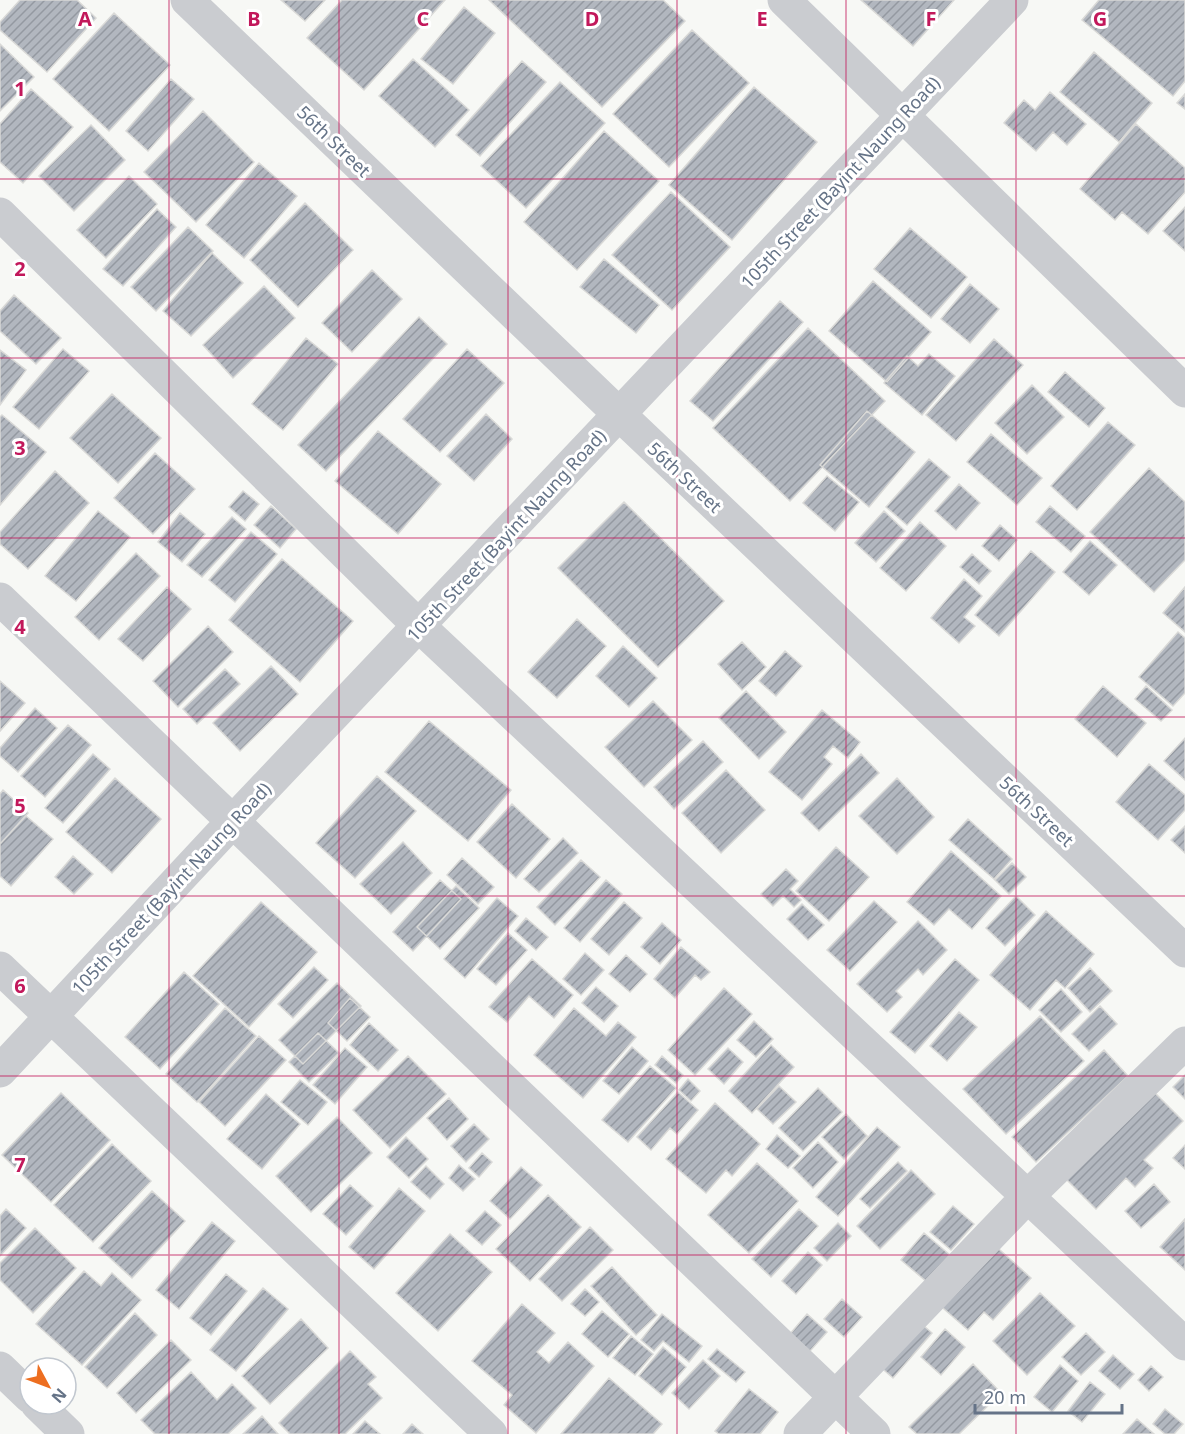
<svg xmlns="http://www.w3.org/2000/svg" width="1185" height="1434" font-family="'Noto Sans',sans-serif">
<defs>
<pattern id="building-hatch" width="6" height="6" patternUnits="userSpaceOnUse" patternTransform="scale(1.5)"><rect width="6" height="6" fill="#b2b7bf"/><path d="M-1 1l2-2M0 6l6-6M5 7l2-2" fill="none" stroke="#9499a1"/></pattern>
</defs>
<rect width="100%" height="100%" fill="#f7f8f5"/>
<path fill="url(#building-hatch)" stroke="#d9d9d7" stroke-width="1.5" d="M20 0H77L96 18 47 72 0 30V22Z
M281 0H325L305 21Z
M342 0H445L364 90 307 38Z
M489 0H663L685 21 602 107Z
M861 0H954L913 46Z
M1099 0H1185V81L1173 96 1082 20Z
M464 7 495 33 453 84 421 59Z
M114 13 170 65 109 131 53 79Z
M692 30 749 83 669 167 613 114Z
M0 44 34 77 0 111Z
M1094 52 1152 103 1119 142 1060 92Z
M413 59 469 110 435 147 379 96Z
M522 61 546 82 480 156 456 135Z
M171 79 194 99 148 151 126 131Z
M560 82 605 123 526 208 481 166Z
M754 87 817 142 732 240 669 185Z
M31 89 73 127 23 183 0 162V124Z
M1050 92 1086 124 1067 145 1053 132 1036 151 1004 123 1024 100 1035 110Z
M1185 94V109L1177 103Z
M203 111 254 162 196 222 144 172Z
M1136 124 1185 168V192L1148 234 1122 212 1115 220 1080 189Z
M91 125 125 160 74 211 39 176Z
M604 131 659 181 577 270 524 222Z
M259 163 297 196 244 258 206 225Z
M129 176 157 204 106 258 77 230Z
M671 192 730 247 672 310 612 255Z
M305 203 353 250 298 307 250 260Z
M1185 207V251L1163 231Z
M157 209 176 227 123 286 103 269Z
M188 227 213 251 156 311 131 287Z
M910 228 967 277 931 318 874 269Z
M212 253 243 283 191 336 163 311Z
M604 259 659 305 636 333 580 287Z
M372 270 402 299 352 352 322 323Z
M873 281 931 332 887 382 829 331Z
M970 284 999 309 970 343 941 319Z
M264 286 295 318 233 378 203 345Z
M14 295 61 338 36 364 0 331V311Z
M780 301 803 322 713 421 690 401Z
M419 317 447 344 326 471 298 445Z
M808 328 885 401 790 501 713 428Z
M306 338 338 364 283 430 252 404Z
M994 339 1023 365 956 441 926 415Z
M63 349 89 371 39 429 13 407Z
M467 349 504 383 440 452 403 419Z
M0 350 26 370 0 405Z
M929 354 955 376 922 415 884 383 907 356 918 366Z
M1065 372 1105 408 1089 427 1048 392Z
M1032 385 1064 417 1027 454 995 423Z
M112 394 161 438 118 483 70 438Z
M867 411 915 452 869 507 820 465Z
M486 414 512 439 474 481 447 456Z
M2 415 46 452 0 505V417Z
M1108 422 1135 445 1077 510 1051 486Z
M378 431 441 484 398 534 335 481Z
M991 434 1042 478 1017 505 967 462Z
M155 453 195 489 153 534 114 498Z
M929 459 950 477 907 525 886 507Z
M1149 468 1185 502V560L1154 592 1090 532Z
M55 471 89 503 28 569 0 544V532Z
M827 476 859 502 835 531 803 503Z
M959 484 980 503 956 530 935 511Z
M243 491 259 504 245 521 229 507Z
M624 502 724 601 658 667 558 568Z
M271 506 296 529 280 548 254 525Z
M1050 506 1085 536 1071 552 1036 522Z
M98 511 130 537 76 601 45 576Z
M884 511 905 531 876 562 855 543Z
M180 513 205 534 182 562 158 542Z
M232 517 246 529 202 577 187 565Z
M920 522 946 546 906 591 880 568Z
M1000 525 1017 540 999 561 982 546Z
M251 532 277 554 235 602 209 580Z
M1090 541 1117 565 1089 595 1063 572Z
M1031 551 1055 572 999 636 975 615Z
M136 553 160 576 99 640 75 617Z
M972 554 991 571 979 584 960 567Z
M282 559 353 621 300 682 229 620Z
M964 579 982 596 964 617 975 626 959 643 931 618Z
M167 587 191 609 143 661 118 639Z
M1185 587V632L1163 613Z
M577 619 606 646 557 698 528 672Z
M208 626 233 652 178 707 153 681Z
M1178 632 1185 638V693L1173 706 1139 677Z
M742 642 766 667 742 690 718 664Z
M623 646 657 678 629 707 596 676Z
M785 651 802 666 776 696 759 681Z
M271 666 298 694 240 751 213 723Z
M225 669 240 684 197 724 183 709Z
M0 681 25 703 0 731Z
M1103 686 1146 723 1117 757 1075 719Z
M1146 686 1172 710 1161 721 1135 699Z
M746 691 786 732 759 759 719 718Z
M653 701 692 740 644 787 605 747Z
M35 708 57 728 18 772 0 756V748Z
M822 710 860 742 848 758 833 746 824 757 832 764 802 800 769 772Z
M429 721 511 790 468 841 385 772Z
M68 725 91 745 45 797 21 776Z
M1185 738V780L1164 761Z
M703 741 723 762 674 809 654 787Z
M93 754 110 769 63 823 45 808Z
M861 754 879 773 819 831 801 813Z
M1149 764 1185 795V810L1158 840 1116 802Z
M726 770 765 810 721 853 682 813Z
M377 776 416 811 355 878 316 843Z
M115 778 161 819 112 873 66 832Z
M897 778 934 817 897 854 859 816Z
M3 790 28 813 0 844V794Z
M512 804 550 839 516 878 477 842Z
M26 816 53 839 11 886 0 876V844Z
M968 819 1012 859 994 879 949 840Z
M1185 826V853L1171 840Z
M563 838 578 853 539 892 524 879Z
M403 842 432 873 391 914 360 884Z
M836 847 869 877 829 921 796 891Z
M951 851 1001 896 972 929 949 909 934 925 907 902Z
M73 856 93 874 74 894 55 877Z
M462 858 494 887 478 904 447 875Z
M581 860 600 877 555 925 537 907Z
M1012 863 1026 877 1009 894 995 880Z
M786 869 798 881 790 889 801 900 794 907 783 896 773 906 761 894Z
M440 880 461 899 413 951 393 932Z
M606 880 622 894 580 942 564 928Z
M456 886 479 908 440 949 417 927Z
M1016 896 1035 915 1005 946 986 928Z
M497 898 518 916 465 978 444 959Z
M874 901 897 922 850 971 827 950Z
M261 902 317 952 249 1027 193 976Z
M624 902 642 918 609 955 591 939Z
M802 904 824 925 808 940 787 919Z
M1046 911 1094 954 1065 988 1056 980 1030 1010 990 975Z
M526 918 548 937 536 950 515 931Z
M918 921 947 950 923 975 918 969 896 991 902 997 887 1012 857 984Z
M662 923 681 940 660 964 641 947Z
M508 933 527 950 496 985 477 969Z
M681 947 710 972 701 980 695 975 675 998 654 979Z
M585 953 604 970 581 995 563 979Z
M626 955 647 974 630 992 609 974Z
M532 959 573 995 554 1018 529 996 507 1022 489 1007Z
M955 959 979 980 915 1053 890 1032Z
M314 967 328 980 293 1018 278 1004Z
M1090 968 1112 991 1090 1012 1068 988Z
M184 972 219 1004 160 1069 125 1037Z
M337 983 361 1006 303 1064 279 1040Z
M596 987 618 1006 604 1022 582 1003Z
M724 988 752 1014 695 1075 668 1050Z
M1061 989 1082 1012 1061 1032 1039 1010Z
M350 998 370 1017 347 1041 328 1023Z
M1100 1006 1117 1024 1089 1051 1072 1034Z
M225 1008 256 1036 197 1102 166 1074Z
M574 1008 606 1036 618 1022 636 1037 583 1098 534 1055Z
M959 1012 977 1027 947 1061 930 1046Z
M1040 1016 1084 1061 1006 1134 963 1089Z
M754 1021 773 1039 756 1057 737 1040Z
M369 1023 398 1050 378 1071 350 1045Z
M318 1033 339 1053 309 1082 289 1062Z
M259 1036 286 1060 225 1126 199 1102Z
M771 1045 794 1067 752 1113 729 1091Z
M632 1047 648 1061 619 1094 603 1081Z
M345 1048 367 1067 335 1104 313 1085Z
M728 1048 743 1062 724 1084 708 1069Z
M1104 1050 1128 1076 1036 1162 1012 1137Z
M408 1056 446 1094 390 1148 353 1110Z
M662 1056 683 1075 676 1083 655 1065Z
M650 1066 676 1088 628 1142 602 1120Z
M1185 1075V1099L1173 1087Z
M688 1079 700 1091 691 1101 679 1090Z
M300 1080 327 1102 308 1125 281 1102Z
M779 1086 796 1102 773 1124 757 1109Z
M1149 1087 1183 1121 1144 1160 1153 1168 1135 1187 1126 1178 1096 1209 1061 1174Z
M818 1088 842 1112 803 1151 779 1128Z
M678 1092 698 1110 677 1134 670 1128 651 1150 637 1137Z
M61 1093 110 1140 51 1202 2 1155Z
M266 1094 300 1124 262 1169 227 1139Z
M449 1098 468 1119 447 1140 427 1118Z
M715 1103 760 1144 732 1176 726 1170 706 1193 666 1159Z
M846 1114 867 1136 844 1159 822 1137Z
M337 1117 372 1153 311 1212 276 1176Z
M474 1124 489 1139 466 1162 451 1146Z
M877 1127 900 1147 838 1216 816 1197Z
M777 1135 800 1156 788 1168 766 1149Z
M406 1137 428 1159 409 1178 387 1157Z
M818 1142 838 1162 813 1188 793 1168Z
M112 1144 151 1181 93 1242 54 1205Z
M1185 1145V1169L1173 1158Z
M482 1153 492 1162 479 1177 469 1168Z
M898 1162 907 1171 870 1208 860 1199Z
M757 1163 798 1201 749 1253 708 1215Z
M459 1165 475 1179 463 1191 449 1178Z
M426 1166 444 1184 430 1199 411 1182Z
M521 1167 542 1185 510 1219 490 1201Z
M911 1170 935 1194 880 1249 857 1226Z
M1154 1184 1170 1202 1141 1228 1125 1211Z
M350 1185 373 1206 346 1235 323 1214Z
M399 1188 425 1211 374 1269 349 1247Z
M152 1191 185 1221 132 1278 99 1248Z
M548 1195 581 1227 530 1281 496 1249Z
M953 1206 974 1224 951 1250 930 1232Z
M6 1209 26 1228 0 1256V1216Z
M799 1209 818 1226 771 1277 752 1259Z
M485 1211 501 1225 482 1245 466 1231Z
M1185 1219V1270L1160 1247Z
M212 1222 235 1241 179 1309 156 1290Z
M838 1223 851 1236 827 1261 814 1248Z
M590 1227 613 1250 562 1301 539 1279Z
M35 1228 76 1268 33 1313 0 1280V1263Z
M924 1233 950 1255 927 1282 901 1260Z
M450 1234 492 1272 438 1331 396 1293Z
M991 1242 1031 1278 993 1320 984 1312 968 1330 936 1302Z
M808 1252 822 1265 796 1294 782 1281Z
M612 1267 657 1315 636 1335 591 1286Z
M84 1271 101 1286 112 1273 141 1300 82 1365 36 1324Z
M226 1274 247 1291 211 1335 190 1318Z
M263 1288 288 1309 236 1371 210 1350Z
M585 1289 599 1302 585 1316 571 1304Z
M1040 1293 1075 1326 1027 1375 993 1341Z
M842 1299 862 1317 844 1337 824 1319Z
M522 1304 555 1333 537 1352 549 1363 568 1342 594 1366 536 1433 504 1405 512 1395 472 1361Z
M602 1311 629 1334 608 1357 582 1334Z
M135 1313 157 1335 107 1388 85 1367Z
M662 1314 702 1346 689 1362 663 1341 654 1351 641 1340Z
M807 1314 827 1332 810 1351 790 1334Z
M301 1319 328 1348 270 1404 242 1376Z
M916 1319 932 1333 893 1378 877 1364Z
M945 1329 965 1347 941 1375 921 1357Z
M1086 1333 1105 1352 1081 1375 1062 1357Z
M631 1336 653 1354 635 1375 613 1358Z
M171 1340 191 1360 136 1413 117 1393Z
M663 1347 686 1367 662 1395 639 1376Z
M717 1349 745 1372 736 1382 708 1359Z
M350 1351 376 1377 368 1384 382 1398 345 1434H290L279 1423Z
M1113 1355 1134 1374 1120 1389 1099 1371Z
M703 1360 720 1376 689 1409 672 1393Z
M973 1364 1001 1393 959 1434H917L909 1427Z
M1060 1365 1078 1381 1052 1412 1034 1397Z
M1151 1366 1163 1377 1149 1391 1138 1380Z
M191 1372 217 1400 232 1384 256 1408 228 1434H155L141 1420Z
M609 1378 662 1424 653 1434H561Z
M1090 1382 1105 1394 1082 1422 1068 1411Z
M749 1389 778 1412 760 1434H719L715 1431Z
M1165 1409 1183 1424 1174 1434H1165L1153 1424Z
M262 1416 278 1434H243Z
M1137 1419 1154 1434H1123Z
M365 1421 380 1434H353Z
M412 1424 423 1434H403Z"/>
<g fill="none" stroke-linecap="round" stroke-linejoin="round">
<path stroke="#caccd0" stroke-width="33" d="M187 0 620 415 1185 951
M784 0 1185 391
M0 214 419 626 1185 1344
M0 599 874 1434
M0 968 491 1434
M0 1071 233 821 1012 0
M0 1368 30 1397
M37 1404 68 1434
M800 1434 1028 1196 1185 1043"/>
</g>
<path fill="none" stroke="#c2185b" stroke-width="1.5" stroke-opacity="0.55" d="M169 0V1434M339 0V1434M508 0V1434M677 0V1434M846 0V1434M1016 0V1434M0 179H1185M0 358H1185M0 538H1185M0 717H1185M0 896H1185M0 1076H1185M0 1255H1185"/>
<g text-anchor="middle" dominant-baseline="central" stroke-width="6" stroke-linejoin="round" paint-order="stroke">
<g font-size="18" fill="#657387" stroke="#fff">
<text transform="translate(334 141) rotate(44)">56th Street</text>
<text transform="translate(840 182) rotate(-47)">105th Street (Bayint Naung Road)</text>
<text transform="translate(685 477) rotate(43)">56th Street</text>
<text transform="translate(506 535) rotate(-47)">105th Street (Bayint Naung Road)</text>
<text transform="translate(1037 811) rotate(43)">56th Street</text>
<text transform="translate(171 888) rotate(-47)">105th Street (Bayint Naung Road)</text>
</g>
</g>
<g font-size="20" text-anchor="middle" font-weight="bold" fill="#c2185b" stroke="#fff" stroke-width="6" stroke-linejoin="round" paint-order="stroke">
<text x="85" y="26">A</text>
<text x="254" y="26">B</text>
<text x="423" y="26">C</text>
<text x="592" y="26">D</text>
<text x="762" y="26">E</text>
<text x="931" y="26">F</text>
<text x="1100" y="26">G</text>
<text x="20" y="96">1</text>
<text x="20" y="276">2</text>
<text x="20" y="455">3</text>
<text x="20" y="634">4</text>
<text x="20" y="813">5</text>
<text x="20" y="993">6</text>
<text x="20" y="1172">7</text>
</g>
<g transform="translate(48 1386) rotate(131)"><circle r="28" fill="#ffffff" stroke="#c1c7cf" stroke-width="1.5"/>
<path d="M0-4.5L10 22L0 15L-10 22Z" fill="#ed6e20"/>
<text y="-9" font-size="16" font-weight="bold" text-anchor="middle" fill="#657387">N</text>
</g>
<path d="M975 1404v9h147v-9" fill="none" stroke="#657387" stroke-width="3"/>
<text x="984" y="1404" font-size="18" fill="#657387" stroke="#ffffff" stroke-width="4.5" paint-order="stroke">20 m</text>
</svg>
